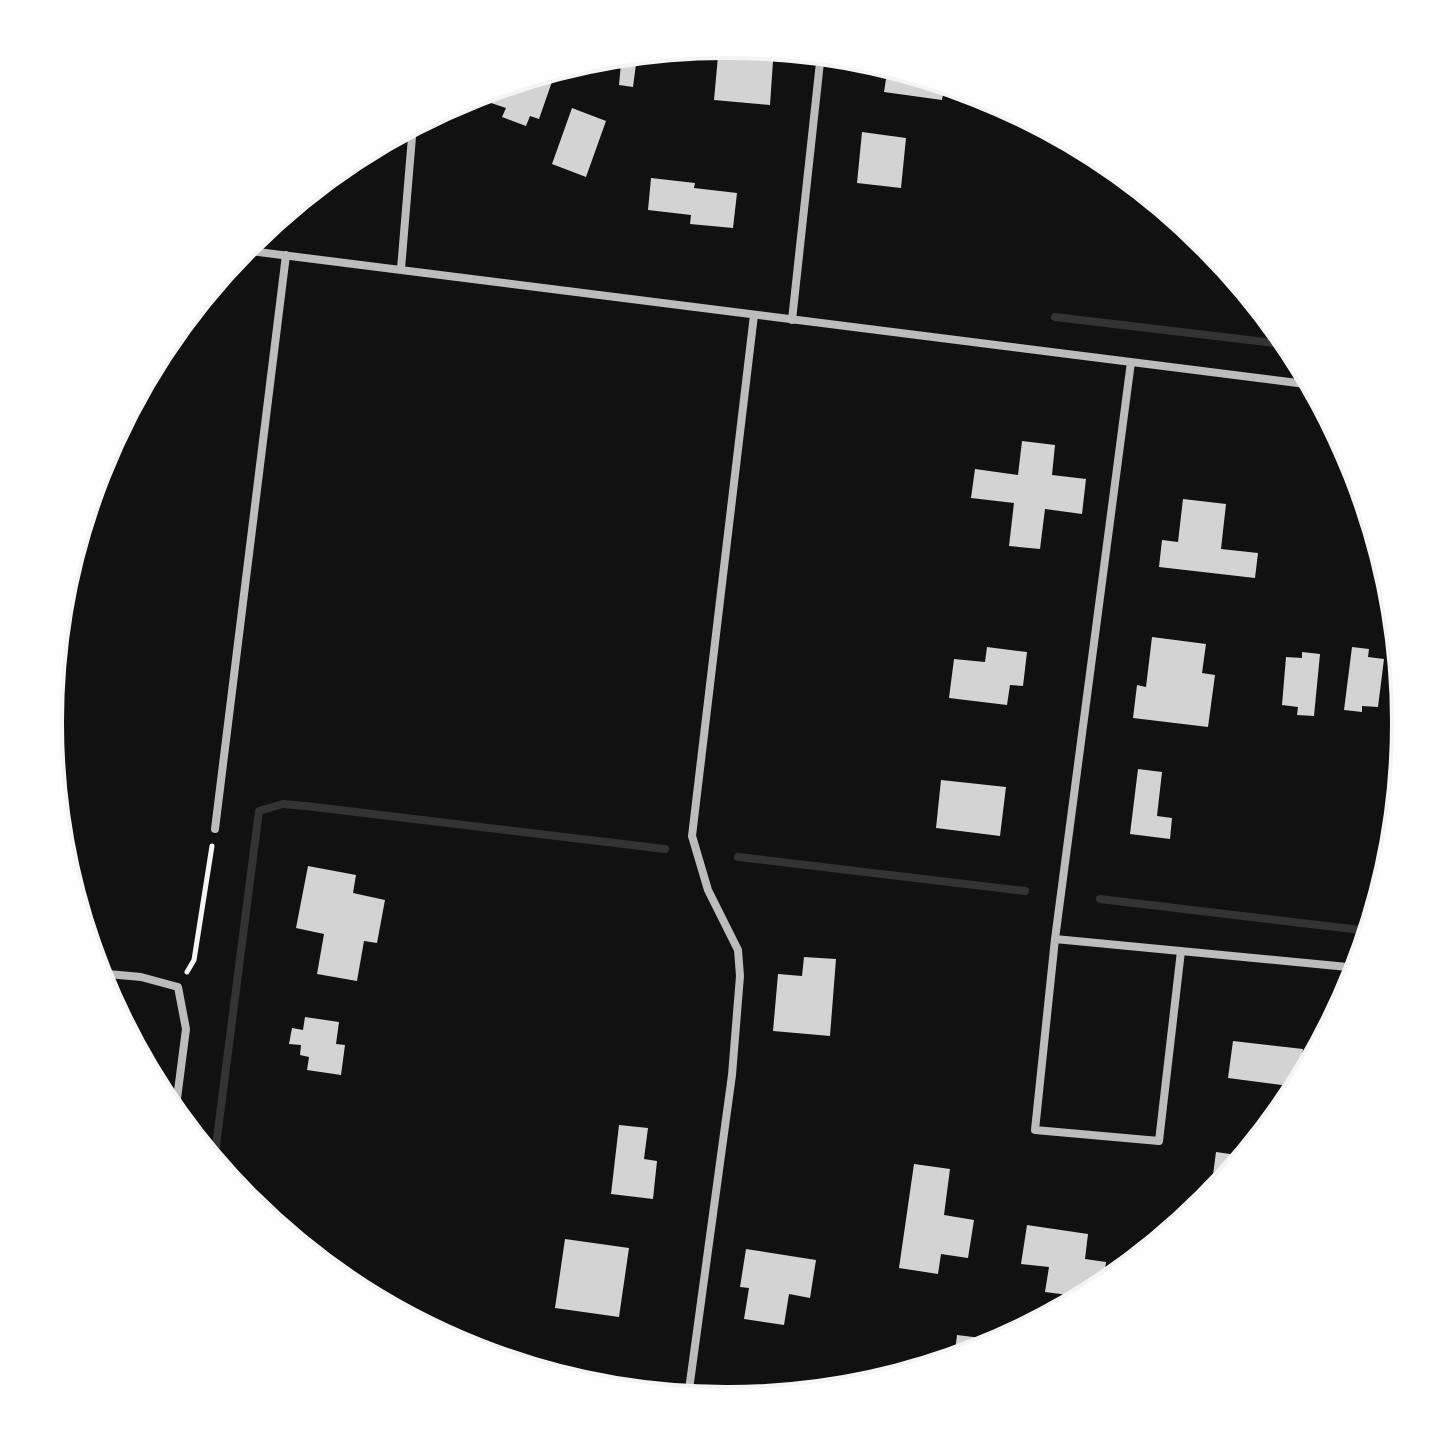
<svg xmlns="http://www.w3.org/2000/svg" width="1454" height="1445" font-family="'Asap Condensed',sans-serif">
<rect width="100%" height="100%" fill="#111"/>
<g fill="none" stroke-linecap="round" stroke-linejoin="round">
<path stroke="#333" stroke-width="8" d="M1055 317 1291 345
M738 857 1025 891
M1100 899 1369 931
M214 1161 259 811 283 804 306 806 665 849"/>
</g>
<path fill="#d3d3d3" d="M691 48 689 61 641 55V52Z
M718 56 773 61 770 105 714 100Z
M621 63 636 64 633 87 619 85Z
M888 66 945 83 942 100 884 92Z
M548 71 555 73 539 119 530 116 526 126 502 117 506 108 482 100 486 90Z
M572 108 606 121 586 177 552 164Z
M862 132 906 138 901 188 857 183Z
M651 178 695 183 694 188 737 193 733 228 690 224 691 215 648 210Z
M1022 441 1055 445 1052 475 1086 479 1082 514 1045 509 1040 549 1009 546 1014 503 971 498 975 469 1018 475Z
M1183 499 1226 504 1221 549 1258 553 1255 578 1159 567 1162 540 1178 542Z
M1152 637 1206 644 1202 673 1215 675 1208 727 1133 718 1137 685 1146 687Z
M987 647 1027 652 1023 686 1010 685 1007 705 949 698 954 659 985 662Z
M1352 647 1369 649 1368 657 1384 659 1378 707 1362 706V712L1344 710Z
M1302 652 1320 654 1314 716 1297 715 1298 707 1282 705 1286 657 1302 658Z
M1138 769 1162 772 1157 816 1172 818 1170 839 1130 834Z
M941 780 1006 787 1000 836 936 828Z
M308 866 356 875 353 893 385 900 377 943 364 941 357 981 317 974 324 934 296 928Z
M804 957 836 959 830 1036 773 1031 778 974 802 976Z
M118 1015 131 1016 129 1036Z
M305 1017 339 1022 336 1044 345 1045 341 1075 307 1070 309 1057 300 1055 301 1045 289 1044 292 1028 303 1030Z
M1233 1041 1303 1049 1298 1087 1228 1078Z
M619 1125 648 1128 644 1159 657 1161 653 1199 611 1194Z
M1216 1152 1244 1156 1210 1198Z
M914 1164 950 1169 944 1215 974 1220 968 1258 941 1254 938 1274 899 1268Z
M1027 1225 1088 1234 1085 1259 1106 1262 1103 1287 1084 1297 1045 1292 1049 1267 1021 1264Z
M565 1239 629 1248 619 1317 555 1308Z
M746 1249 816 1260 810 1298 789 1294 784 1325 744 1319 749 1288 740 1287Z
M957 1335 998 1340V1343L954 1359Z"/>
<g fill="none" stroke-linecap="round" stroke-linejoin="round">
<path stroke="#f5f5f5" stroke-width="5" d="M690 51 705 46
M187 972 194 960 212 846"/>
<path stroke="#bcbcbc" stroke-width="8" d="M242 250 1313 385
M401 269 413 125
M792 320 821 53
M1131 362 1055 939 1358 968
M215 829 286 255
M1055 939 1035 1130 1159 1141 1181 951
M97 973 141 977 178 987 186 1029 175 1114
M688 1397 732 1075 740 976 738 950 708 890 692 836 754 315"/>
</g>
<path d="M0 0H1454V1445H0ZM726 58H728A664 664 0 0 1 1392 722V723A664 664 0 0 1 728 1387H726A664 664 0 0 1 62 723V722A664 664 0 0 1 726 58Z" fill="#fefefe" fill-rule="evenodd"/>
<path fill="none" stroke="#f5f5f5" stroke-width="4" d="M726 58H728A664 664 0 0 1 1392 722V723A664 664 0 0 1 728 1387H726A664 664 0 0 1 62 723V722A664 664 0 0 1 726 58Z"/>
</svg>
